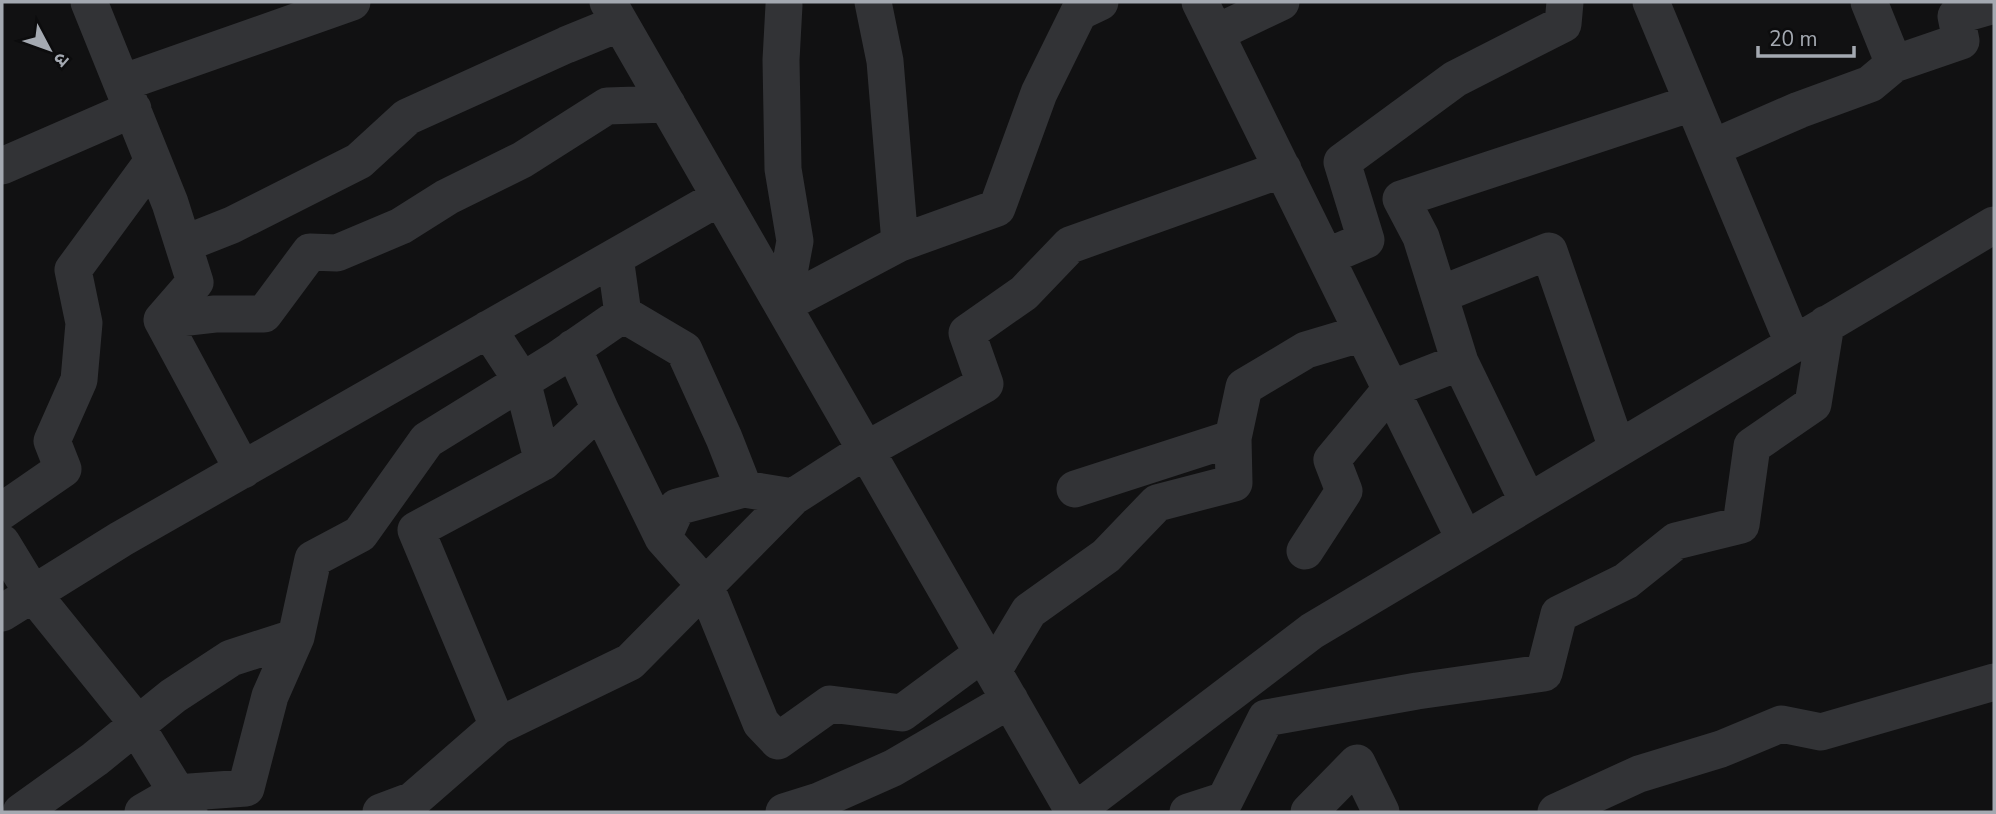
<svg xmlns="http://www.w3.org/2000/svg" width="1996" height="814" font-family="'Nunito Sans','Noto Sans Devanagari',sans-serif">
<rect width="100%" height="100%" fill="#111112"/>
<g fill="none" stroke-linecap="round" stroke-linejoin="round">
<path stroke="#323336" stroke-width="37" d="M89 2 170 203 195 282 162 320 243 470
M608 2 1074 812
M1200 2 1465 540
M1651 2 1793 343
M1869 2 1894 64
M1216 33 1281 2
M122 83 352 2
M1712 148 1799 110 1870 84 1894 64 1961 41 1956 16 1994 5
M2 166 133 109
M900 243 997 208 1039 93 1079 12 1100 2
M184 244 232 225 359 161 407 117 566 45 620 23
M1326 257 1366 240 1342 162 1455 79 1563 24 1565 2
M1439 295 1549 251 1617 448
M783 305 900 243 885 61 873 2
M783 305 795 241 783 169 781 60 784 5
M623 314 684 350 724 438 744 489
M162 320 215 314H264L310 252 337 253 401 226 447 197 522 160 607 106 667 104
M488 329 522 381 543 462
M1460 362 1421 237 1401 199 1692 103
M600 409 663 538
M1075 489 1233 438
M793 497 744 489 677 507 663 538 705 585 761 723 778 741 830 704 902 713 983 653
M2 511 63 469 52 441 79 380 84 323 73 270 153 161
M2 543 33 594 138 724 136 726 189 812
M1305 551 1344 491 1332 460 1391 389 1460 362 1528 502
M2 613 121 539 720 197
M993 671 1029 611 1106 556 1157 503 1234 483 1233 438 1244 387 1306 350 1363 333
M498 726 416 530 543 462 600 409 573 348
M21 812 95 759 173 696 231 658 296 637
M143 812 176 793 246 788 270 696 296 637 313 559 360 534 427 440 558 359 623 314 615 257
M381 812 413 800 498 726 630 662 793 497 866 450 985 384 967 333 1024 293 1070 245 1283 169
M784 812 819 801 893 768 1010 700
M1074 812 1312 631 1994 225
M1188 812 1225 800 1266 718 1417 691 1544 673 1559 614 1626 581 1676 541 1741 525 1752 446 1813 404 1826 324
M1309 812 1357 763 1381 812
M1556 812 1639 774 1721 749 1781 724 1821 732 1994 682"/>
</g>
<rect width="1996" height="814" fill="none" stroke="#a4a9b1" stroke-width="7"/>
<g transform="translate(49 49) rotate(131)" stroke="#0c0c0d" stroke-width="5" paint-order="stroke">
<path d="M0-5L12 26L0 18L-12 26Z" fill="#a4a9b1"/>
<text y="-10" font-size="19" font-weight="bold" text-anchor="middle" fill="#a4a9b1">उ</text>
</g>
<path d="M1758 46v10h96v-10" fill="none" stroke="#a4a9b1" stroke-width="3.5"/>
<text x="1769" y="46" font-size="21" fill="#a4a9b1" stroke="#0c0c0d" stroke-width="5" paint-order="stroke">20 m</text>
</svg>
